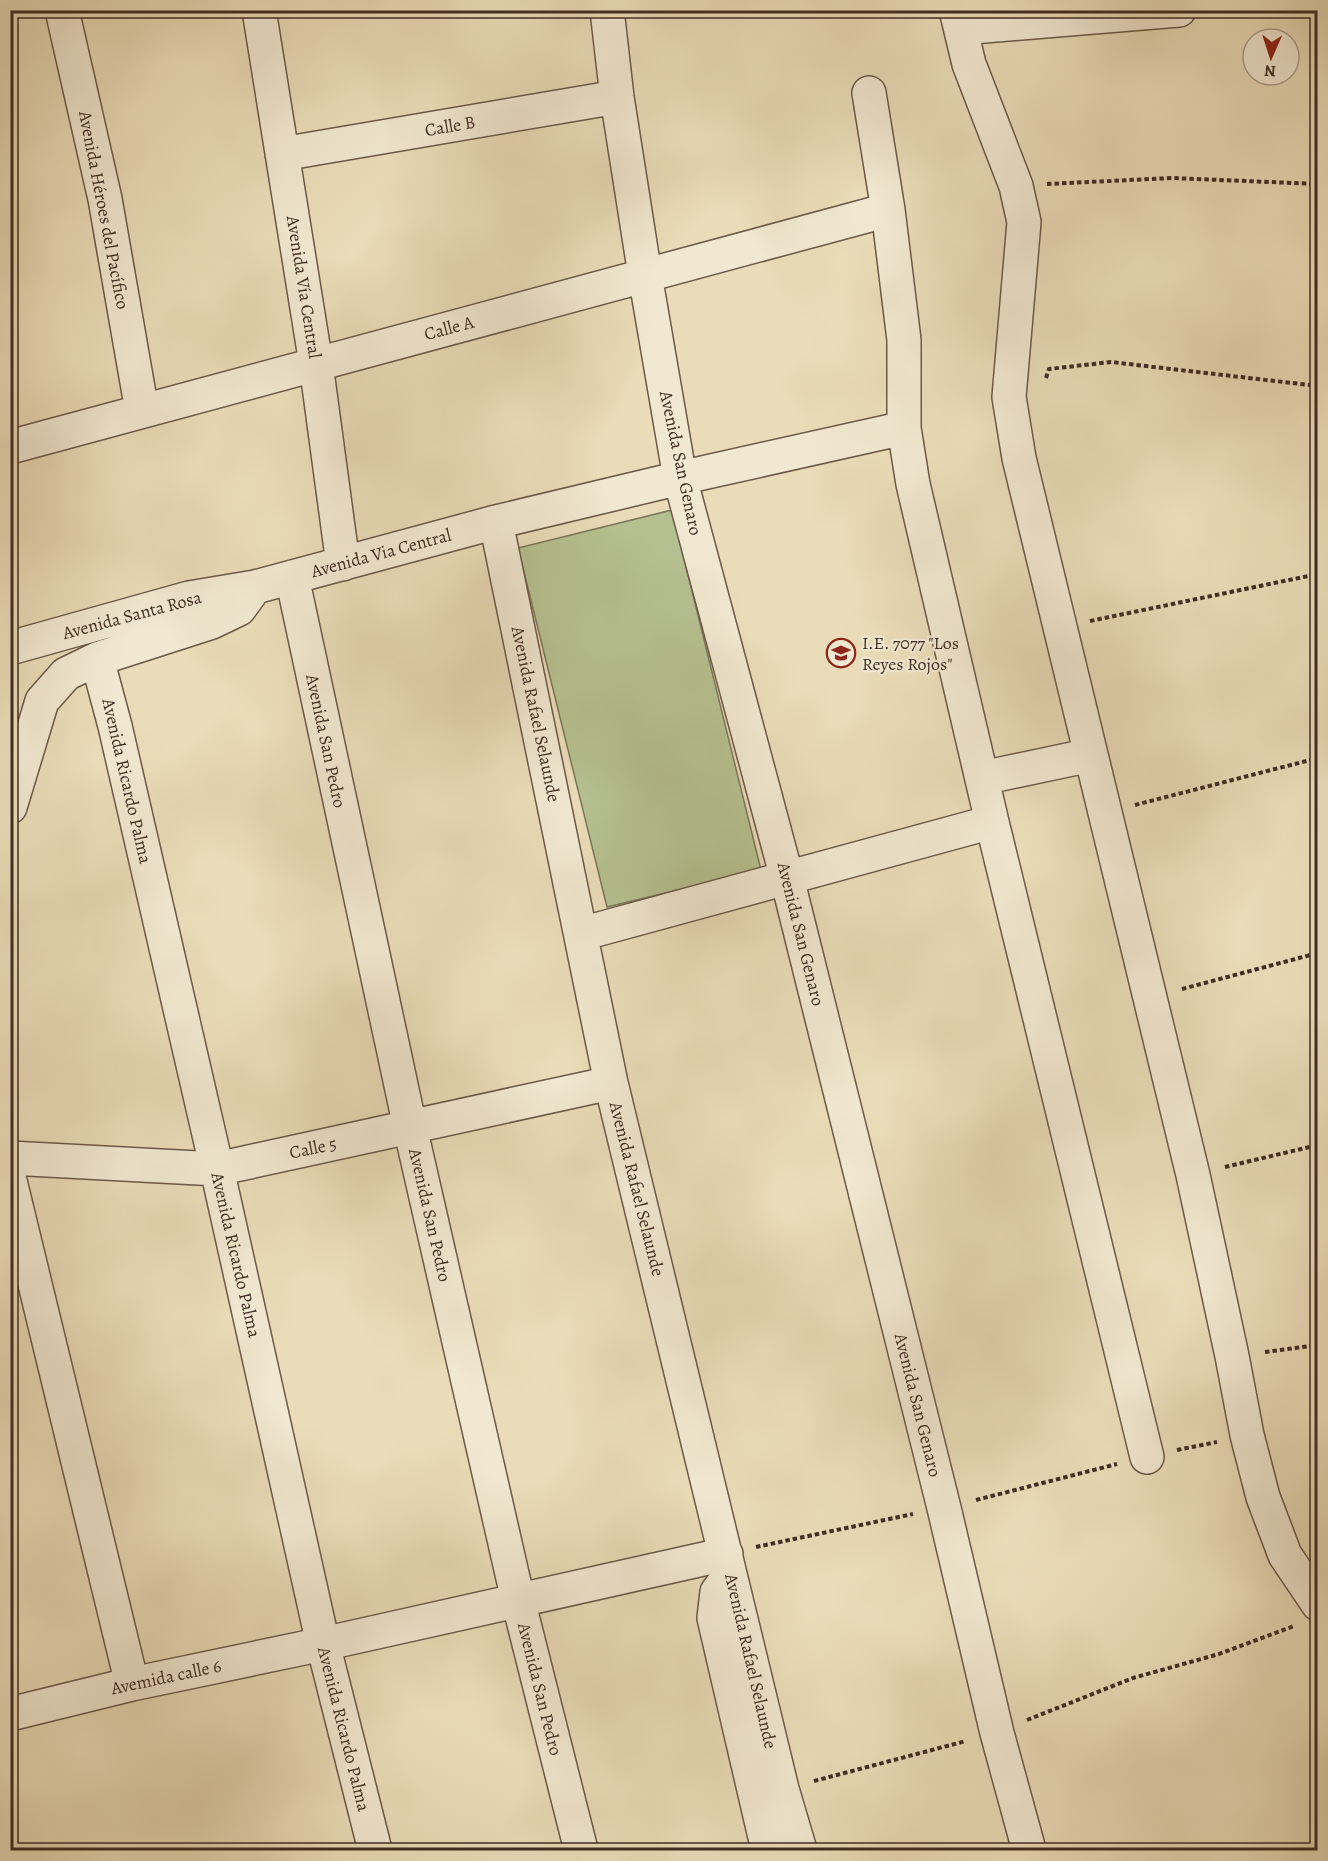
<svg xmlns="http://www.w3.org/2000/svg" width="1328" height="1861" font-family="Alegreya,serif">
<rect width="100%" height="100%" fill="#eadcb8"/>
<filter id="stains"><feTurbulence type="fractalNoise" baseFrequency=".00333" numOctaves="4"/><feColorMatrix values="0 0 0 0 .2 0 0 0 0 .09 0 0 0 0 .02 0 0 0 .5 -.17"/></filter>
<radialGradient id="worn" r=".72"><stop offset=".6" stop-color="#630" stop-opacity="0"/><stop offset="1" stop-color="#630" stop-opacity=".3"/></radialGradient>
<path fill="#b5c090" stroke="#7b765a" stroke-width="1.5" d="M672 510 761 870 607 907 518 548Z"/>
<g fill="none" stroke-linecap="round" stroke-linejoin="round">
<g stroke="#6b5949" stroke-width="36">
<path id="minor" d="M62 10 105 199 142 411
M259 10 316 364 343 564
M607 10 617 97 645 275 680 478 787 878 944 1508 997 1733 1029 1850
M956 10 969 64 1016 186 1024 222 1009 397 1019 458 1193 1175 1232 1356 1247 1435 1263 1497 1285 1555 1318 1604
M961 28 1179 10
M869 93 888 210 904 340V428L913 484 992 822 1147 1457
M282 154 617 97
M10 447 888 210
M496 522 611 1083 782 1789 800 1850
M292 577 410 1127 518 1600 581 1850
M10 648 189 598 255 587 496 522 680 478 904 428
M97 659 115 726 217 1169 323 1644 375 1850
M982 778 1091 755
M10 807 42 701 66 674 97 659 212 622 239 609 255 587
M581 934 992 822
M10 1158 217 1169 611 1083
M10 1181 132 1684
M730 1575 717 1592 714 1618 768 1850
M10 1714 132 1684 323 1644 726 1554"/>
</g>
<path stroke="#412d24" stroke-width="4" stroke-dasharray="4.5 3" stroke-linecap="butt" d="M1047 184 1172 178 1318 184
M1046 378 1049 369 1111 362 1318 386
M1090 621 1318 574
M1135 805 1318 758
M1182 989 1318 953
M1225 1167 1318 1145
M1265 1352 1318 1345
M1177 1450 1217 1442
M976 1500 1117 1464
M756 1547 913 1514
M1027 1720 1133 1678 1219 1654 1294 1626
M814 1781 966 1741
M1298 1850 1318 1846"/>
<use href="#minor" stroke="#f1e8d1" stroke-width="33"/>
</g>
<defs>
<g id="school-ring" transform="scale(1.5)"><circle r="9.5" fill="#f1e8d1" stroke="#8f2418" stroke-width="1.5"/><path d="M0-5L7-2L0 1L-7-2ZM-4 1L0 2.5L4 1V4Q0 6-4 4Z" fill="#8f2418"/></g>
</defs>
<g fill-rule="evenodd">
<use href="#school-ring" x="841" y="653"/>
</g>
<g text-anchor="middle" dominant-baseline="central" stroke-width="4.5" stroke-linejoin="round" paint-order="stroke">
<g font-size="18" fill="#412d24" stroke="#f1e8d1">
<text transform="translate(450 126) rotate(-10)">Calle B</text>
<text transform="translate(104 210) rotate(79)">Avenida Héroes del Pacífico</text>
<text transform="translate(304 287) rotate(81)">Avenida Vía Central</text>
<text transform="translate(449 328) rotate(-15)">Calle A</text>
<text transform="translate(681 463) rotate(78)">Avenida San Genaro</text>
<text transform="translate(381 553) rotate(-15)">Avenida Via Central</text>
<text transform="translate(132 615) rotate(-15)">Avenida Santa Rosa</text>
<text transform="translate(536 714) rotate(78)">Avenida Rafael Selaunde</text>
<text transform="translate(326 741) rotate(78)">Avenida San Pedro</text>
<text transform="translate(127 781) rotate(77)">Avenida Ricardo Palma</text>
<text transform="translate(801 934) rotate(76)">Avenida San Genaro</text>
<text transform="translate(313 1148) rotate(-12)">Calle 5</text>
<text transform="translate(637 1189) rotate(76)">Avenida Rafael Selaunde</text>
<text transform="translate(430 1215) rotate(77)">Avenida San Pedro</text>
<text transform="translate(236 1255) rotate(77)">Avenida Ricardo Palma</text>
<text transform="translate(918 1405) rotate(76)">Avenida San Genaro</text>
<text transform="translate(751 1661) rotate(77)">Avenida Rafael Selaunde</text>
<text transform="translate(166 1677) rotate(-12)">Avemida calle 6</text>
<text transform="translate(540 1689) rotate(76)">Avenida San Pedro</text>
<text transform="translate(344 1729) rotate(76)">Avenida Ricardo Palma</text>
</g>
<g font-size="18" fill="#412d24" stroke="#f1e8d1" text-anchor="start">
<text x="862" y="643">I.E. 7077 "Los<tspan x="862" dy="21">Reyes Rojos"</tspan></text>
</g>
</g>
<rect width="1328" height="1861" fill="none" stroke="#eadcb8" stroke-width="36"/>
<rect x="12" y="12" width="1304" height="1837" fill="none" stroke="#412d24" stroke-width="3"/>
<rect x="18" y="18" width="1292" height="1825" fill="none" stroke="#412d24" stroke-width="1.5"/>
<g transform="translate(1271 57) rotate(183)"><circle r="28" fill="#f1e8d1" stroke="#ab9d8c" stroke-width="1.5"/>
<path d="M0-4.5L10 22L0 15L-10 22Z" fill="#8f2418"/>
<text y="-9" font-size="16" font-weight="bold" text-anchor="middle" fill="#412d24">N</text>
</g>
<rect width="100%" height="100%" filter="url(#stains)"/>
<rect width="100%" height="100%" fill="url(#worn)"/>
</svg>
